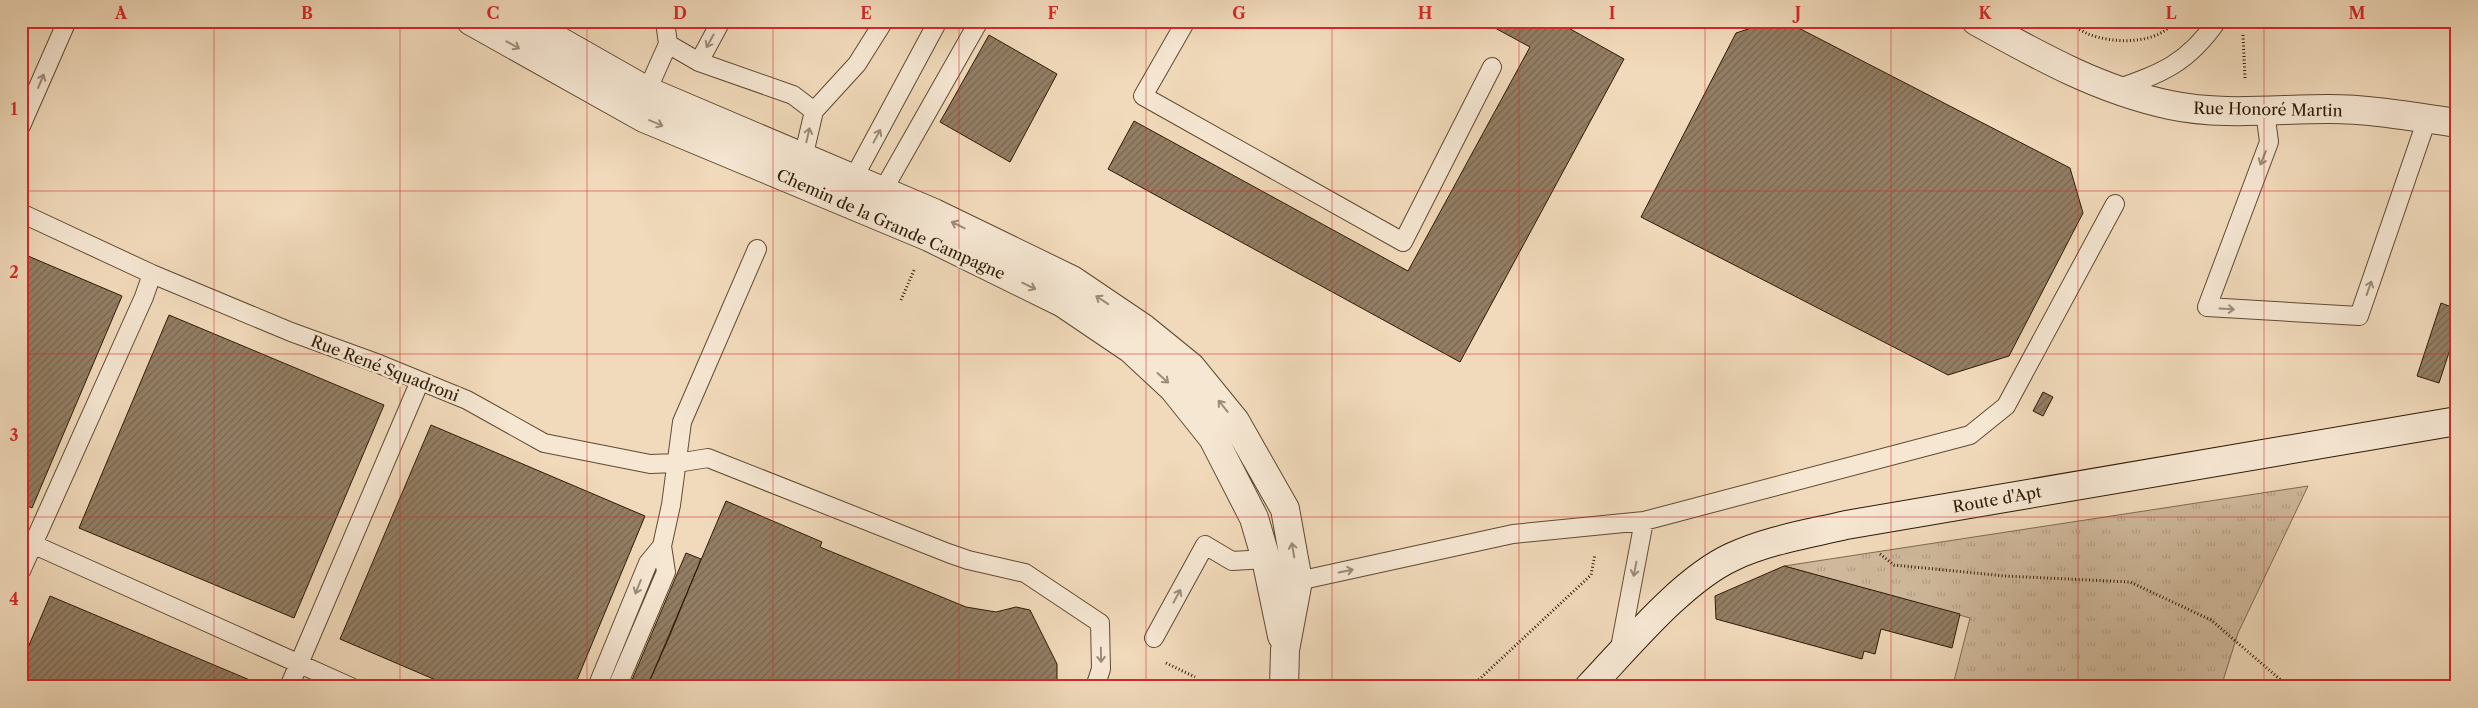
<svg xmlns="http://www.w3.org/2000/svg" width="2478" height="708" font-family="'Libre Caslon Text',serif">
<defs>
<pattern id="grass-tufts" width="24" height="20" patternUnits="userSpaceOnUse" patternTransform="scale(1.25)"><rect width="24" height="20" fill="#d0b99c"/><path d="M3 7l-1-3M5 7V3M7 7l1-3M15 17l-1-3M17 17v-4M19 17l1-3" fill="none" stroke="#b39e85"/></pattern>
<pattern id="building-hatch" width="6" height="6" patternUnits="userSpaceOnUse" patternTransform="scale(1.25)"><rect width="6" height="6" fill="#937e64"/><path d="M-1 1l2-2M0 6l6-6M5 7l2-2" fill="none" stroke="#786650"/></pattern>
</defs>
<rect width="100%" height="100%" fill="#f1dabb"/>
<filter id="stains"><feTurbulence type="fractalNoise" baseFrequency=".004" numOctaves="4"/><feColorMatrix values="0 0 0 0 .2 0 0 0 0 .09 0 0 0 0 .02 0 0 0 .5 -.17"/></filter>
<radialGradient id="worn" r=".72"><stop offset=".6" stop-color="#630" stop-opacity="0"/><stop offset="1" stop-color="#630" stop-opacity=".3"/></radialGradient>
<path fill="url(#grass-tufts)" stroke="#7f6a50" d="M2308 486 2238 633 2221 687H1957L1953 685 1970 618 1784 566Z"/>
<path fill="url(#building-hatch)" stroke="#2e1a05" d="M1482 21H1556L1624 59 1460 362 1108 169 1134 121 1408 271 1530 47Z
M1772 21H1785L2070 168 2083 213 2009 356 1948 375 1641 217 1736 33Z
M989 35 1057 74 1010 162 940 122Z
M21 253 122 296 32 508 21 503Z
M2441 303 2457 309V328L2439 383 2417 376Z
M169 315 384 405 294 618 79 528Z
M2043 392 2053 397 2043 416 2033 411Z
M431 425 645 516 574 687H452L340 639Z
M726 501 822 542 820 547 966 607 996 612 1016 607 1030 610 1057 664V687H647Z
M686 553 701 559 670 635 647 687H629Z
M1784 566 1960 614 1952 648 1881 629 1875 654 1864 651 1862 659 1716 619 1715 596Z
M50 596 264 686V687H21V664Z
M1937 680 1953 685 1957 687H1935Z"/>
<g fill="none" stroke-linecap="round" stroke-linejoin="round">
<g stroke="#5f4a32" stroke-width="20">
<path id="lane" d="M1186 21 1143 96 1403 242 1492 67
M668 44 699 62 793 95 814 111
M699 62 721 21
M2114 90C2162 73 2187 64 2217 21
M647 91 668 44 665 21
M2265 111 2269 142 2207 307 2359 316 2427 119
M21 126 67 21
M797 164 803 158 814 111 857 64 884 21
M853 179 938 21
M882 192 979 21
M21 213 152 274 291 332 379 364 467 400 544 443 650 464 677 463 708 458 948 553 968 560 1025 573 1100 623 1101 669 1095 687
M21 539 351 687
M21 571 144 297 152 274
M1298 581 1513 534 1644 521 1970 435 2006 406 2115 204
M1154 638 1205 545 1232 561 1266 559
M1619 653 1644 521
M289 687 420 381
M597 687 648 563 662 546
M617 687 666 572 662 546 671 505 682 422 757 249"/>
</g>
<g stroke="#5f4a32" stroke-width="30">
<path id="street" d="M471 21 644 118 929 237 1063 303 1131 349 1173 388 1213 438 1254 518 1266 559 1282 636
M524 21 647 91 934 213 1072 280 1143 328 1191 367 1235 421 1285 509 1298 581 1285 650 1284 687
M1976 21C2039 56 2099 90 2170 105 2222 116 2276 109 2329 109 2372 109 2415 117 2457 123"/>
</g>
<g stroke="#2e1a05" stroke-width="30">
<path id="secondary" d="M1589 687C1628 646 1682 580 1732 557 1768 540 1808 534 1846 525L2457 421"/>
</g>
<path stroke="#2e1a05" stroke-width="3" stroke-dasharray="1 2.5" stroke-linecap="butt" d="M2064 21C2072 25 2080 30 2088 34 2114 44 2157 45 2175 21
M2243 35 2245 78
M901 300 915 268
M1880 554 1894 565 2005 576 2130 582 2211 620 2289 687
M1166 663 1195 677
M1471 687 1591 575 1595 554"/>
<use href="#lane" stroke="#f6e7d3" stroke-width="18"/>
<use href="#street" stroke="#f6e7d3" stroke-width="28"/>
<use href="#secondary" stroke="#f6e7d3" stroke-width="28"/>
</g>
<defs><path id="oneway-shaft" d="M-6 0H5M1.5-3L5.5 0L1.5 3" fill="none" stroke-width="1.6" stroke-linecap="round" stroke-linejoin="round" transform="scale(1.25)"/></defs>
<g stroke="#9c8b76">
<use href="#oneway-shaft" transform="translate(710 41) rotate(119)"/>
<use href="#oneway-shaft" transform="translate(513 45) rotate(29)"/>
<use href="#oneway-shaft" transform="translate(41 81) rotate(-67)"/>
<use href="#oneway-shaft" transform="translate(656 123) rotate(23)"/>
<use href="#oneway-shaft" transform="translate(808 135) rotate(-77)"/>
<use href="#oneway-shaft" transform="translate(877 136) rotate(-62)"/>
<use href="#oneway-shaft" transform="translate(2263 158) rotate(112)"/>
<use href="#oneway-shaft" transform="translate(958 225) rotate(-154)"/>
<use href="#oneway-shaft" transform="translate(1029 286) rotate(26)"/>
<use href="#oneway-shaft" transform="translate(2369 288) rotate(-71)"/>
<use href="#oneway-shaft" transform="translate(1102 300) rotate(-146)"/>
<use href="#oneway-shaft" transform="translate(2227 309) rotate(3)"/>
<use href="#oneway-shaft" transform="translate(1163 378) rotate(42)"/>
<use href="#oneway-shaft" transform="translate(1223 406) rotate(-129)"/>
<use href="#oneway-shaft" transform="translate(1293 550) rotate(-100)"/>
<use href="#oneway-shaft" transform="translate(1635 569) rotate(101)"/>
<use href="#oneway-shaft" transform="translate(1346 571) rotate(-12)"/>
<use href="#oneway-shaft" transform="translate(638 587) rotate(112)"/>
<use href="#oneway-shaft" transform="translate(1177 596) rotate(-62)"/>
<use href="#oneway-shaft" transform="translate(1101 655) rotate(89)"/>
</g>
<path fill="none" stroke="#d62828" stroke-width="1" stroke-opacity="0.55" d="M214 21V687M400 21V687M587 21V687M773 21V687M959 21V687M1146 21V687M1332 21V687M1519 21V687M1705 21V687M1891 21V687M2078 21V687M2264 21V687M21 191H2457M21 354H2457M21 517H2457"/>
<g text-anchor="middle" dominant-baseline="central" stroke-width="5" stroke-linejoin="round" paint-order="stroke">
<g font-size="16" fill="#2e1a05" stroke="#f6e7d3">
<text transform="translate(2268 109) rotate(1)">Rue Honoré Martin</text>
<text transform="translate(891 224) rotate(24)">Chemin de la Grande Campagne</text>
<text transform="translate(385 368) rotate(21)">Rue René Squadroni</text>
<text transform="translate(1997 499) rotate(-10)">Route d'Apt</text>
</g>
</g>
<rect width="2478" height="708" fill="none" stroke="#f1dabb" stroke-width="55"/>
<rect x="28" y="28" width="2422" height="652" fill="none" stroke="#d62828" stroke-width="2"/>
<g font-size="16" text-anchor="middle" font-weight="bold" fill="#d62828">
<text x="121" y="19">A</text>
<text x="307" y="19">B</text>
<text x="493" y="19">C</text>
<text x="680" y="19">D</text>
<text x="866" y="19">E</text>
<text x="1053" y="19">F</text>
<text x="1239" y="19">G</text>
<text x="1425" y="19">H</text>
<text x="1612" y="19">I</text>
<text x="1798" y="19">J</text>
<text x="1985" y="19">K</text>
<text x="2171" y="19">L</text>
<text x="2357" y="19">M</text>
<text x="14" y="115">1</text>
<text x="14" y="278">2</text>
<text x="14" y="441">3</text>
<text x="14" y="605">4</text>
</g>
<rect width="100%" height="100%" filter="url(#stains)"/>
<rect width="100%" height="100%" fill="url(#worn)"/>
</svg>
